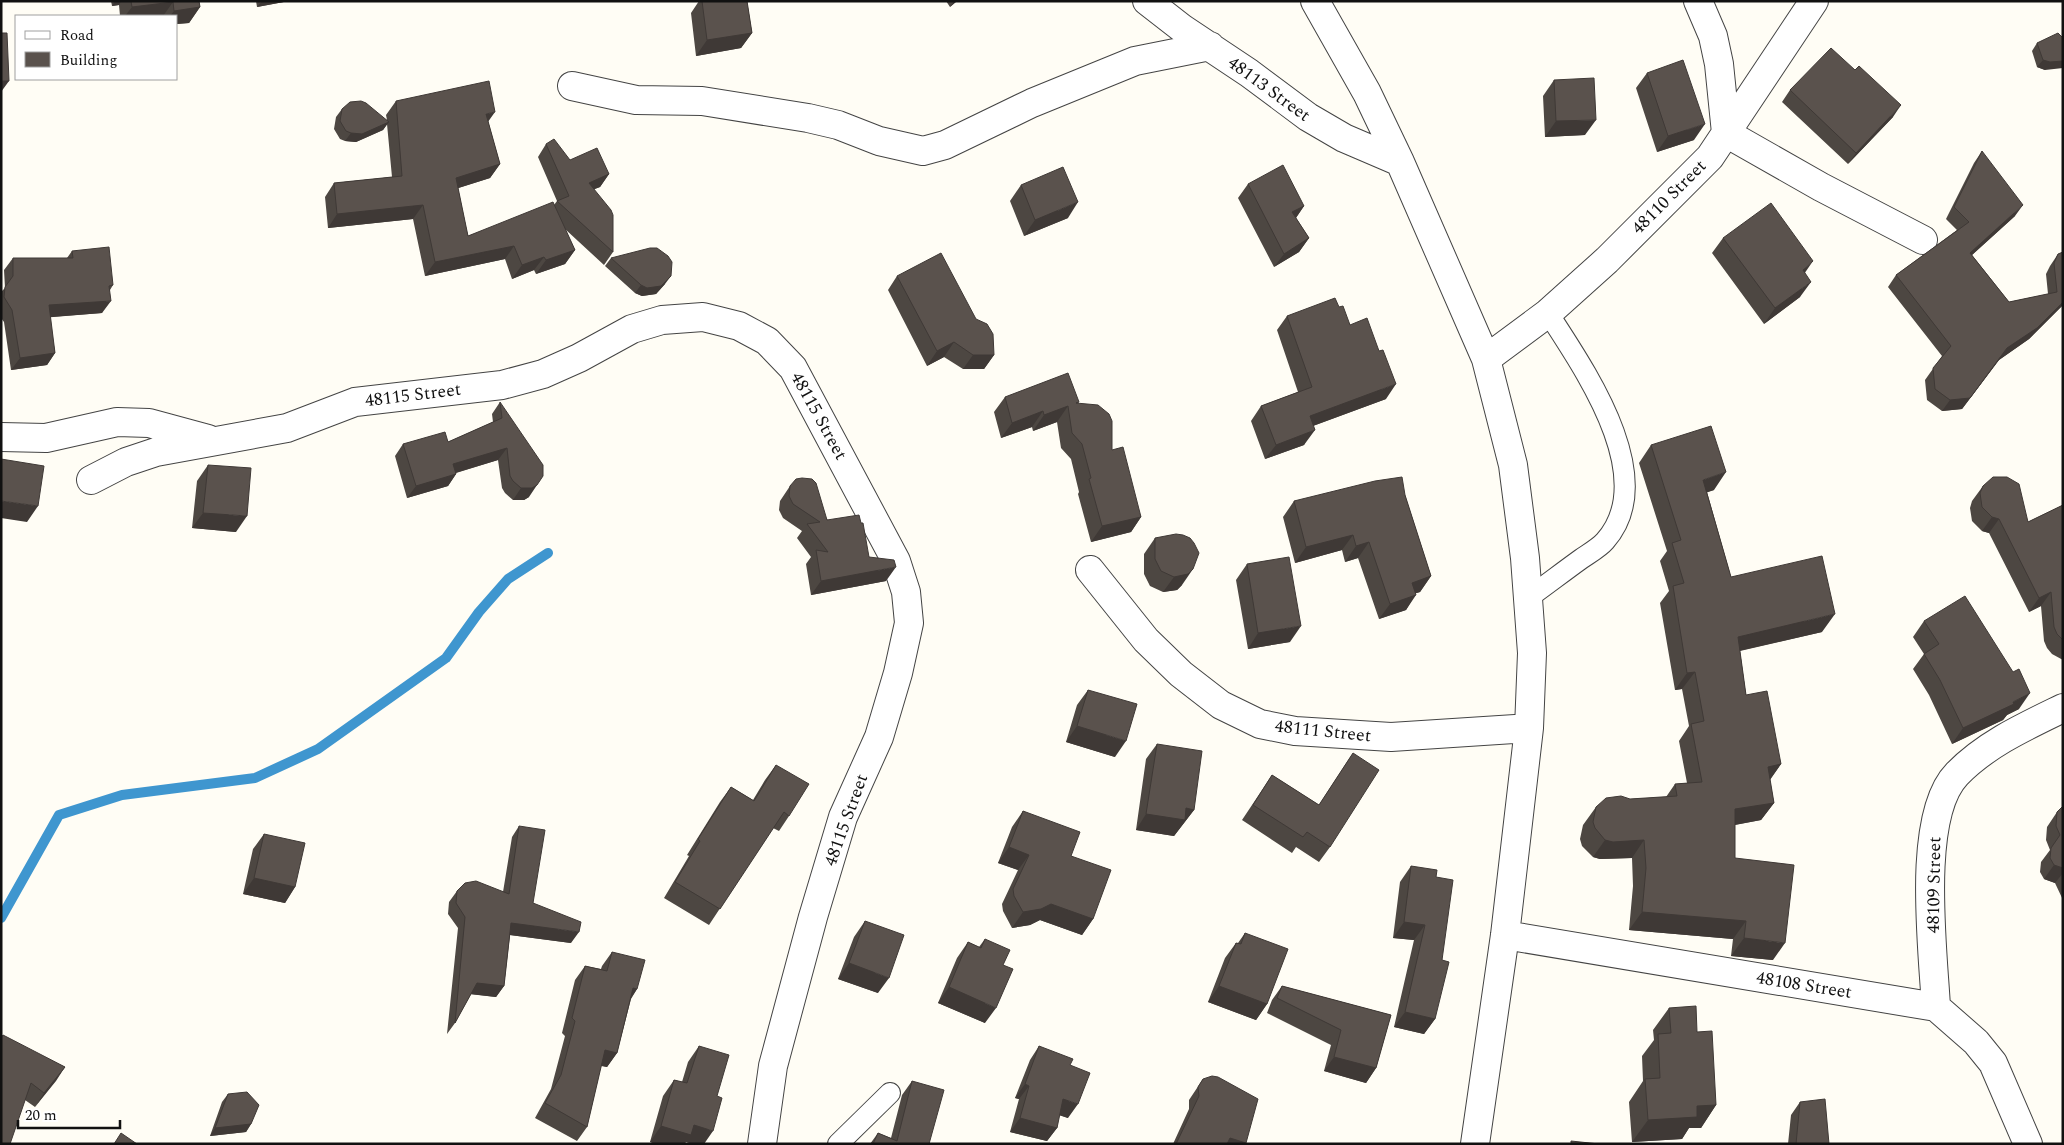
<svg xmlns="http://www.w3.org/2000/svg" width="2064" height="1145" font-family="Spectral,serif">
<rect width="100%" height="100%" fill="#fffdf5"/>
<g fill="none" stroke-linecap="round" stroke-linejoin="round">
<path stroke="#3f96cf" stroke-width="10" d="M1 918 59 815 122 795 255 778 318 749 446 658 479 612 508 579 548 553"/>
<g stroke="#444" stroke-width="22">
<path id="service" d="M1528 598C1546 585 1563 572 1581 559 1588 554 1599 548 1605 541 1661 478 1584 369 1548 313
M838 1144 890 1093"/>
</g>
<g stroke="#444" stroke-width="30">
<path id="minor" d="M1147 1 1183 29 1249 73 1308 117 1344 138 1400 162
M1315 1 1367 93 1400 162 1486 359 1513 465 1525 558 1532 653 1529 728 1505 935 1475 1144
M1698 1 1713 36 1719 64 1726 133 1821 187 1923 240
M572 86 636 100 702 101 808 118 838 125 879 141 923 151 945 145 1032 103 1135 61 1210 46
M1486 359 1548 313 1607 260 1710 157 1814 1
M1 437 46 438 117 422 149 423 208 439
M91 480 126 462 156 452 287 428 355 402 502 385 543 374 579 358 632 329 662 320 703 317 739 326 767 341 793 368 896 561 906 592 909 623 898 673 879 737 843 817 813 917 773 1066 762 1144
M1090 570 1146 640 1181 674 1221 705 1260 724 1295 731 1391 737 1529 728
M1505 935 1936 1007 1976 1042 1993 1063 2028 1144
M1936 1007C1933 950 1916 816 1957 774 1986 744 2026 726 2063 708"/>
</g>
<use href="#service" stroke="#fff" stroke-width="20"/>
<use href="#minor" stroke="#fff" stroke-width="28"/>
</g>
<path fill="#4d4742" d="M111 1H199L200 7 189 23 176 24V16H120L119 5 112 6Z
M256 1H289L257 7Z
M699 1H747L752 33 741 48 696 56 691 13Z
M946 1H957L950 7Z
M2063 38 2045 70 2037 67 2032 51 2037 43Z
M1647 73 1694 140 1657 152 1636 88Z
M1554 80 1585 135 1545 137 1543 96Z
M1790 90 1893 117 1848 164 1782 102Z
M396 101 488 121 500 164 490 178 458 188 468 236 554 205 557 201 538 157 546 144 570 160 609 174 600 187 594 189 613 252 604 265 565 229 575 250 565 264 536 274 534 270 512 279 505 259 425 276 413 219 328 228 325 197 334 183 392 177 387 124 383 130 356 142 345 141 340 139 334 129 336 117 342 109 387 120 386 115Z
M1982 151 2015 216 1972 255 2009 302 2048 294 2046 274 2050 266 2058 254 2063 305 2029 339 1999 360 1962 409 1942 411 1927 400 1925 380 1942 356 1888 287 1896 275 1957 230 1946 219 1974 163Z
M1248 184 1304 206 1296 218 1309 238 1299 252 1274 267 1238 198Z
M1021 185 1068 218 1024 236 1010 201Z
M1723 238 1805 273 1800 297 1764 324 1712 253Z
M72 251 113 285 110 290 102 313 50 317 55 353 47 365 11 370 4 322 1 318V292L5 288 4 270 13 258H67Z
M611 258 665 284 656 294 642 296 635 293 605 266Z
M897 276 994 355 984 369H963L944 357 927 366 888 290Z
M1339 307 1350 325 1386 399 1313 426 1304 445 1265 459 1251 421 1261 406 1298 392 1277 330 1287 316Z
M1005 397 1079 402 1078 403 1112 450 1141 517 1131 532 1091 542 1078 494 1079 492 1071 459 1061 448 1057 422 1033 431 1032 427 1001 438 994 412Z
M500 402 529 497 524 500H513L505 493 502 488 498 460 456 473V474L448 486 407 498 395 456 403 444 448 442 493 422 492 414Z
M1651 445 1714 490 1707 492 1731 577 1822 632 1740 651 1746 695 1781 764 1770 780 1774 803 1761 820 1735 825V858L1773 960 1731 956 1733 939 1629 930 1633 886 1632 858 1600 859 1593 857 1582 846 1580 839 1583 825 1596 807 1630 799 1666 797 1675 784 1687 783 1679 741 1689 726 1682 689 1675 690 1660 603 1669 591 1660 561 1667 551 1639 463Z
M208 465 236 532 192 528 197 481Z
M790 486 869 557 886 581 811 595 806 564 811 557 797 538 802 531 783 518 779 510 780 501Z
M1983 486 2028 522 2063 505V660L2052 654 2047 648 2044 641 2041 606 2029 612 1989 533 1982 531 1972 521 1970 508 1972 501Z
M1405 495 1431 576 1420 592 1416 593 1406 610 1379 619 1358 558 1345 562 1342 550 1295 563 1283 517 1294 501Z
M1155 538 1182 585 1177 590 1163 592 1150 586 1144 574V554Z
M1247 564 1290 642 1248 649 1236 580Z
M1924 621 2019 709 2007 715 2003 720 1952 744 1929 695 1913 669 1924 654 1913 637Z
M1088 690 1115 757 1066 742 1077 705Z
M1157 744 1194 810 1174 836 1136 830 1146 759Z
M1353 753 1330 847 1319 862 1296 847 1292 853 1242 820 1272 775 1319 805Z
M776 765 789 816 779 831 773 828 709 925 664 898 689 856 687 855 720 802 731 787 753 800 765 780Z
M2063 806V900L2055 883 2044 879 2040 872 2041 862 2050 850 2046 840 2047 827 2057 812Z
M1023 811 1071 856 1093 919 1082 935 1040 920 1030 925 1012 928 1003 911 1002 904 1018 870 998 863 1012 827Z
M519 826 533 903 571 943 510 935 504 986 496 997 471 994 455 1023 447 1034 458 928 448 914 449 902 457 891 503 892 512 837Z
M264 834 295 887 285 903 243 894 253 849Z
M1411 866 1436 877 1442 960 1435 1019 1424 1034 1394 1027 1414 940 1393 938 1400 882Z
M865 921 878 993 838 979 854 937Z
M1245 933 1267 1004 1256 1020 1208 1002 1225 958 1236 943H1238Z
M985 939V1023L938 1003 957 958 968 942 979 947Z
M612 952 637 989 631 999 617 1053 607 1067 601 1066 587 1127 577 1141 535 1118 551 1089 565 1036 562 1033 575 980 585 966 601 969 602 966Z
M1282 986 1391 1015 1376 1068 1366 1083 1324 1071 1331 1045 1267 1013 1272 1000Z
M1669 1008 1697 1032 1716 1105 1701 1128H1689L1682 1139 1632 1142 1629 1102 1643 1081 1642 1056 1654 1040 1653 1030Z
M1 1037 65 1067 35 1107 25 1100Z
M699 1046 717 1096 704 1144H693L686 1142 684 1144H656L650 1142 663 1096 674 1080 682 1082 688 1062Z
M1039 1046 1070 1065 1068 1118 1059 1115 1057 1128 1047 1141 1010 1132 1019 1099 1015 1098 1030 1060Z
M1203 1079 1246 1144H1173L1189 1109V1100Z
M912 1081 929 1144H870L878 1133 891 1138 902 1095Z
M228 1094 251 1124 246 1132 210 1136 222 1102Z
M1800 1102 1829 1144H1788L1791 1115Z"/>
<path fill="#3f3936" d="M115 1H121L119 5 112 6Z
M262 1H289L257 7Z
M954 1H957L950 7Z
M173 2 163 16H125L132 7Z
M200 7 189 23 176 24V16H170L174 11Z
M752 33 741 48 696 56 707 40Z
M2043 60 2063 61V68L2045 70 2037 67Z
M1 81H9L1 92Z
M1901 105 1893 117 1848 164 1856 153Z
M495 112 485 126 486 114Z
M1596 120 1585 135 1545 137 1556 121Z
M389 122 383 130 356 142 345 141 351 133Z
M1705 124 1694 140 1657 152 1668 136Z
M500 164 490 178 446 192 456 178Z
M609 174 600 187 580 195 589 183Z
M1078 202 1068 218 1024 236 1035 220Z
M423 205 413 219 328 228 337 214Z
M2023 205 2015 216 1962 264 1970 253Z
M1304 206 1295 219 1292 212Z
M1309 238 1299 252 1274 267 1284 254Z
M514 246 505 259 425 276 435 262Z
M575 250 565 264 536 274 546 260Z
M544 257 534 270 512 279 522 265Z
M1813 261 1802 277 1803 270Z
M671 276 665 284 656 294 642 296 635 293 641 285Z
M1811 282 1800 297 1764 324 1775 308Z
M111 301 102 313 41 318 49 305Z
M2063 302V305L2029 339 1999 360 1962 409 1942 411 1950 400 2007 348Z
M954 342 944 357 927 366 937 351Z
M55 353 47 365 11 370 20 358Z
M973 355H994L984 369H963Z
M1396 384 1386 399 1299 431 1310 416Z
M1068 406 1057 422 1033 431 1044 415Z
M1043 411 1032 427 1001 438 1012 423Z
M1315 430 1304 445 1265 459 1276 445Z
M507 448 498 460 445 476 453 464Z
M1726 472 1714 490 1691 498 1703 480Z
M456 474 448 486 407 498 416 486Z
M537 485 529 497 524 500H513L521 488Z
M1 501 38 506 27 522 1 518Z
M203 513 247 516 236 532 192 528Z
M1141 517 1131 532 1091 542 1102 526Z
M1992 517 1999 519 1989 533 1982 531Z
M1353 535 1342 550 1295 563 1306 547Z
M1369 542 1358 558 1345 562 1356 546Z
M896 567 886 581 811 595 821 581Z
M1193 569 1182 585 1177 590 1163 592 1174 577Z
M1431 576 1420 592 1401 598 1412 583Z
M2051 592 2041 606 2029 612 2039 598Z
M1416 595 1406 610 1379 619 1390 604Z
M1835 614 1822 632 1725 654 1738 637Z
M1301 626 1290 642 1248 649 1258 633Z
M1695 672 1682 689 1675 690 1687 673Z
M2030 693 2019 709 2007 715 2003 720 1952 744 1963 728Z
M1077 726 1126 741 1115 757 1066 742Z
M1781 764 1768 782V767Z
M1774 803 1761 820 1723 827 1735 809Z
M1186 808 1194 810 1174 836 1136 830 1146 814Z
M1605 840H1644L1632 858 1600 859 1593 857Z
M1009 847 1029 855 1018 870 998 863Z
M2054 865 2063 868V873L2055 883 2044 879Z
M254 878 295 887 285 903 243 894Z
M1051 904 1093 919 1082 935 1040 920 1030 925 1012 928 1023 912Z
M1642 912 1746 921 1733 939 1629 930Z
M1404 922 1425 925 1414 940 1393 938Z
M511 923 579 932 571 943 503 934Z
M1744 938 1785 943 1773 960 1731 956Z
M849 963 889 978 878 993 838 979Z
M477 983 504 986 496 997 469 994Z
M1219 986 1267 1004 1256 1020 1208 1002Z
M949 987 996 1008 985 1023 938 1003Z
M633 988 637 989 627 1004Z
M1405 1012 1435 1019 1424 1034 1394 1027Z
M605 1050 617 1053 607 1067 595 1064Z
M1334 1057 1376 1068 1366 1083 1324 1071Z
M65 1067 56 1081 35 1107 44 1093Z
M1025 1084 1029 1086 1019 1099 1015 1098Z
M1063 1099 1078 1104 1068 1118 1053 1113Z
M1716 1105 1701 1128H1689L1682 1139 1632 1142 1648 1120 1697 1106Z
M1020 1118 1057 1128 1047 1141 1010 1132Z
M251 1124 246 1132 210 1136 215 1128Z
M694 1125 713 1131 704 1144H693L686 1142 684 1144H656L650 1142 661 1126Z
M1230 1138 1246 1143V1144H1226Z"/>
<path fill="#5a524d" stroke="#3f3936" d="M131 1H199L200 7 174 11 173 2 132 7Z
M702 1H747L752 33 707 40Z
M1 33H7L9 81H1Z
M2058 33 2063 38V61L2050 62 2043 60 2037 43Z
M1831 48 1855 70 1859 66 1901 105 1856 153 1790 90Z
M1683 60 1705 124 1668 136 1647 73Z
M1594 78 1596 120 1556 121 1554 80Z
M489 81 495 112 486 114 500 164 456 178 468 236 553 202 575 250 546 260 544 257 522 265 514 246 435 262 423 205 337 214 334 183 402 176 396 101Z
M361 101 366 103 389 122 362 134 351 133 346 131 340 121 342 109 350 102Z
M554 139 570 160 597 148 609 174 589 183 611 210 613 215V252L557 201 569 196 546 144Z
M1982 151 2023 205 1970 253 2009 302 2057 292 2054 263 2058 254 2063 252V302L2037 328 2007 348 1970 398 1950 400 1935 389 1933 368 1951 346 1896 275 1969 222 1954 207Z
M1283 165 1304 206 1292 212 1309 238 1284 254 1248 184Z
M1063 167 1078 202 1035 220 1021 185Z
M1771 203 1813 261 1803 270 1811 282 1775 308 1723 238Z
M109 247 113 285 109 286 111 301 49 305 55 353 20 358 12 310 4 297 5 287 13 276V258H73L72 251Z
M650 248H657L668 256 672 262 671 276 661 286 647 288 641 285 611 258Z
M941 253 976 319 987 324 993 334 994 355H973L954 342 937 351 897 276Z
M1335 298 1339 307 1343 306 1350 325 1367 318 1379 351 1383 350 1396 384 1310 416 1315 430 1276 445 1261 406 1312 387 1287 316Z
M1068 373 1079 402 1076 403 1098 405 1109 414 1112 421V450L1123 447 1141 517 1102 526 1089 479 1091 478 1082 444 1072 433 1068 406 1044 415 1043 411 1012 423 1005 397Z
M500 402 543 465V476L537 485 532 488H521L513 481 510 476 507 448 453 464 456 474 416 486 403 444 445 432 448 442 502 418Z
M1711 426 1726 472 1703 480 1731 577 1822 556 1835 614 1738 637 1746 695 1767 691 1781 764 1768 767 1774 803 1735 809V858L1794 865 1785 943 1744 938 1746 921 1642 912 1646 868 1644 840 1613 842 1605 840 1595 828 1593 822 1596 807 1606 798 1621 796 1630 799 1677 796 1675 784 1702 782 1691 724 1704 721 1695 672 1687 673 1673 586 1684 583 1672 543 1681 540 1651 445Z
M1 459 44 466 38 506 1 501Z
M208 465 251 468 247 516 203 513Z
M1402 477 1405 495 1431 576 1412 583 1416 595 1390 604 1369 542 1356 546 1353 535 1306 547 1294 501 1375 481Z
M1993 477H2007L2019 484 2028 522 2063 505V640L2057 634 2054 627 2051 592 2039 598 1999 519 1992 517 1982 507 1980 493 1983 486Z
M802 478 812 479 816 483 827 520 859 515 861 523H863L869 557 894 560 896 567 821 581 816 550 828 552 807 524 820 522 793 504 789 496 790 486 796 479Z
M1176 534 1183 535 1190 538 1194 543 1199 553 1193 569 1188 574 1174 577 1161 571 1155 559V538Z
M1289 557 1301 626 1258 633 1247 564Z
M1965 596 2013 672 2019 669 2030 693 2013 702 2014 704 1963 728 1940 680 1924 654 1939 644 1924 621Z
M1088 690 1137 704 1126 741 1077 726Z
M1157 744 1202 751 1194 810 1186 808 1185 820 1146 814Z
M1353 753 1379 770 1330 847 1307 832 1303 837 1253 805 1272 775 1319 805Z
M776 765 809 784 789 816 784 812 720 909 675 882 700 841 698 839 731 787 754 801Z
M2063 806V868L2054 865 2050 858 2051 848 2060 835 2056 826 2057 812Z
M1023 811 1080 832 1071 856 1111 870 1093 919 1051 904 1041 909 1023 912 1014 896 1013 889 1029 855 1009 847Z
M519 826 545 830 533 903 581 922 579 932 511 923 504 986 477 983 455 1023 465 917 456 903 457 891 465 883 476 881 509 894Z
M264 834 305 843 295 887 254 878Z
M1411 866 1437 870 1436 877 1453 880 1442 960 1449 962 1435 1019 1405 1012 1425 925 1404 922Z
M865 921 904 935 889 978 849 963Z
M1245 933 1288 949 1267 1004 1219 986 1236 943 1241 944Z
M985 939 1010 950 1003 965 1013 969 996 1008 949 987 968 942 981 948Z
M612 952 645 960 637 989 633 988 617 1053 605 1050 587 1127 545 1103 561 1075 575 1021 572 1018 585 966 607 971Z
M1282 986 1391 1015 1376 1068 1334 1057 1341 1030 1277 998Z
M1696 1006 1697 1032 1712 1031 1716 1105 1697 1106V1117L1648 1120 1645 1079 1660 1078 1658 1034 1671 1033 1669 1008Z
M3 1035 65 1067 44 1093 31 1083 10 1144H1V1038Z
M699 1046 729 1055 717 1096 722 1098 713 1131 694 1125 691 1135 661 1126 674 1080 687 1083Z
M1039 1046 1073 1059 1070 1065 1090 1073 1078 1104 1063 1099 1057 1128 1020 1118 1029 1086 1025 1084Z
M1212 1076 1218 1077 1258 1099 1246 1143 1230 1138 1227 1144H1176L1199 1096 1198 1087 1203 1079Z
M912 1081 944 1090 929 1144H873L878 1133 897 1141Z
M247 1092 259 1105 251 1124 215 1128 228 1094Z
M1825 1099 1829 1144H1796L1800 1102Z
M121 1133 137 1144H114Z
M1571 1141 1599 1144H1571Z"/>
<g text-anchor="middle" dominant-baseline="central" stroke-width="5" stroke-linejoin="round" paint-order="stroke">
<g font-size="18" fill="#111" stroke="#fff">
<text transform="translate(1269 89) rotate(36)">48113 Street</text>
<text transform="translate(1669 197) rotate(-45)">48110 Street</text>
<text transform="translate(413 395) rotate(-7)">48115 Street</text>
<text transform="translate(819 416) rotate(61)">48115 Street</text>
<text transform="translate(1323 731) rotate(6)">48111 Street</text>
<text transform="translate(846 820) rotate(-70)">48115 Street</text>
<text transform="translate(1934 885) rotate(-89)">48109 Street</text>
<text transform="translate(1804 985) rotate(9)">48108 Street</text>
</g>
</g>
<rect width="2064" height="1145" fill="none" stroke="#111111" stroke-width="5"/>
<rect x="15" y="15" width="162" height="65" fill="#ffffff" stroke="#a0a0a0"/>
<rect x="25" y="31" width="25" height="8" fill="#ffffff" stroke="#a0a0a0"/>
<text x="60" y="40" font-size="15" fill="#111111">Road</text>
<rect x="25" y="52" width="25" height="15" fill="#5a524d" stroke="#a0a0a0"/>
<text x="60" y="65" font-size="15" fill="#111111">Building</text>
<path d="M18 1120v8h102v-8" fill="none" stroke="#111111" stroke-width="2.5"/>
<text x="25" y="1120" font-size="15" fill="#111111" stroke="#ffffff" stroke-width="4" paint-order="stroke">20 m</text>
</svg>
